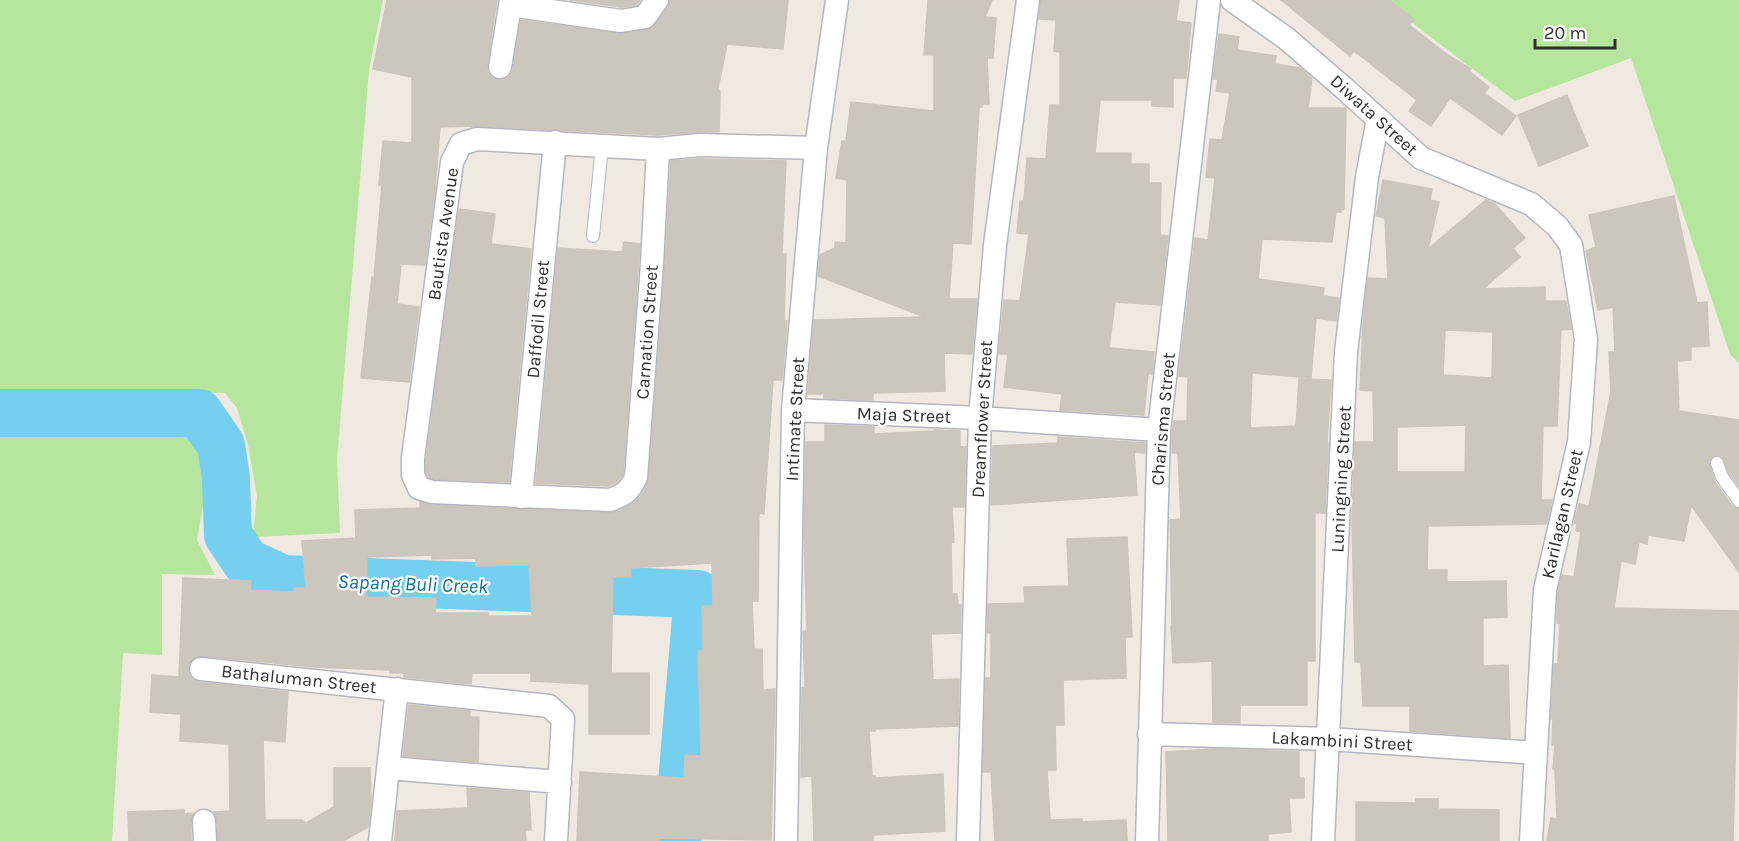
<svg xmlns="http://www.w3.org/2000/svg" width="1739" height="841" font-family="Karla,sans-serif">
<rect width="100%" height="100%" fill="#efe9e1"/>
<path fill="#b6e59e" d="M0 0H383L369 70 337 460 340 533 253 537 257 496 248 445 237 408 225 393 0 389Z
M1382 0H1739V363L1730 354 1631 58 1515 101Z
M0 436 192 437 208 476 197 540 215 575 162 574V655L123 653 112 841H0Z"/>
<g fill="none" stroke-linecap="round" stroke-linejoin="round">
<path stroke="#75cff0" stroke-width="48" d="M0 413H199L221 445 226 478 228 535 246 562 283 579 698 594 677 841"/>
</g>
<path fill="#cbc7bf" stroke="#cbc5ba" stroke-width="1.5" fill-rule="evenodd" d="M387 0H497L487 65V71L491 77 498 80H504L510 76 513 70 521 20 623 34 653 28 668 8 670 0H788L783 49 727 44 718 88 720 92 719 132H699L658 135 478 126 440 127 435 189 425 265 401 264 397 304 419 307 409 382 361 378 372 277 374 278 382 185H379L383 141 412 143V77L373 69Z
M570 0H640L637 5 621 7Z
M928 0H992L985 17 996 18 993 58H987L989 104H982V107H979L971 244 953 243 949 299H977L972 354 944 353 945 391 873 393V400L824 398V394H808L814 320 925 317 818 276 820 255 835 248V242L846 243 847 180 836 178 842 141H846L851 102 934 111V55H924Z
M1041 0H1179L1176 21 1191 23 1186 78H1173V107L1152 106V100H1100L1095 153H1131V164H1149V183H1161L1160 235 1168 236 1160 305 1115 302 1109 348 1154 352 1152 374 1148 373 1144 415 1060 410 1062 394 1004 387 1008 354H999L1004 300 1020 301 1029 234 1017 233 1020 201H1024L1027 158 1046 159 1050 105H1060V52L1054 51 1056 20 1039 19Z
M1281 0H1389L1414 20 1409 25 1448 55 1471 69 1469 71 1489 87 1484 93 1516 116 1502 135 1450 98 1431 126 1409 111 1417 100 1354 51 1350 56Z
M1219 34 1239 37 1237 50 1276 56 1275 64 1300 68 1312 79 1308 108H1346L1344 209 1341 208V212H1336L1332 242 1262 239 1258 279 1324 288 1323 296 1339 298 1336 321 1316 318 1311 378 1252 373 1250 428 1296 426 1299 379 1331 380 1327 443H1328L1325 513H1315V661H1307V705H1240V723L1213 722 1212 661 1173 663 1171 626H1172L1170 520 1181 519 1178 453H1172V431L1174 421H1187L1188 377 1179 376 1195 238 1208 240 1215 178 1206 177 1210 139 1222 140 1230 93 1216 91 1218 79H1213Z
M1567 95 1588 146 1539 166 1518 115Z
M700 159 786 161 782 254H786L784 321H787L782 380H773L764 514 759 513 758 601H752L754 649H762L763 690 775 689 771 840 659 838V841H577L580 772 684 778 685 755 701 756 698 651H703L702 606H713L712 563 630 568 631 577H613L611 673H649V734H589V684L531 681V673H472L471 684 404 677V673H390V670L314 667 202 656 195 657 190 662 188 667V674L193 680 199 682 288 692 285 742 263 740 265 820H302L306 823 334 807V768H370L371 803 368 827 343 841H218L217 820 214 812 230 811 229 744 180 741 181 714 150 712 152 675 179 677 183 578 251 581 250 590 294 592V588H306L302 541 356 538 355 510 420 508V502L431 505 609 513 620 511 634 503 643 493 649 478 665 265 671 161ZM432 555V559L476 558V566L529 565 532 616H488V613H435L436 598 366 597 367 557Z
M1383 180 1432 189 1430 200 1439 202 1428 249 1486 200 1495 204 1525 238 1513 248 1520 257 1483 289 1545 287V301H1566L1571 329 1561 330 1557 426H1543L1541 500H1552L1546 524 1428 526 1427 570H1447V582L1506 581 1507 617 1483 618V666L1508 665 1510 738 1410 731V706H1363L1361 662H1355L1352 520 1355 442H1374L1373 391 1360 390 1363 325 1368 278 1388 279 1385 218 1376 216ZM1445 330 1493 332 1492 378 1443 375ZM1466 425 1465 472H1397V427Z
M1674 196 1697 303 1707 302 1709 346 1691 347V360L1677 361 1679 411 1739 420V487L1729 473 1722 456H1714L1709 462 1715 482 1732 506 1739 509V572L1691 505 1684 541 1648 535 1647 544 1639 542 1635 564 1621 561 1614 608 1739 611 1733 841H1547L1551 818 1557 819 1555 770 1553 769 1555 745H1552L1553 719H1551L1554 664H1558L1560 624 1557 623 1558 592 1562 575 1574 577 1581 532 1576 531 1577 523 1574 524 1579 504 1589 506 1611 391 1609 352H1615L1613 307 1598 310 1586 251 1596 247 1589 215Z
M459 209 495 214 491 244 531 249 509 482 434 479 429 477 426 472V459Z
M624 242 640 244 623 474 617 482 608 486 536 483 558 248 622 252Z
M825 425 874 427V434L934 431V430L960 431V447H966L964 507H952L954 542 951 543 952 594H957L958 605H961L960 633 931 634 933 680 959 679 958 726 875 729V731H869L872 776H875V778L943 774 945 831 873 835V841H814L812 776 801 777 802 688H805L803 631H807L804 537 806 442H825Z
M1058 437 1145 443V453L1134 452 1137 495 991 505 993 446 1058 443Z
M1127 537 1132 637H1125L1126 678 1063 680 1064 725H1055L1056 770H1047L1050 820 1082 819V822L1126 820 1127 841H995L991 772H983L986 678H991V633H987L988 604 1025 603 1024 587 1069 586 1067 539Z
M409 705 470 711V717H479L478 762 403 756Z
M1214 749 1299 752V778H1304V798H1289L1291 832 1268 834V841H1168L1166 752Z
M467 788 529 793 531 830H525L526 841H395L397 811 468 808Z
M1416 799H1438V809L1499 810V841H1356V802L1416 803Z
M184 810V814L193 813 191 822V841H129L128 812Z"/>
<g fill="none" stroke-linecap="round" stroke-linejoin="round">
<g stroke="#b4b7c1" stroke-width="14">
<path id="lane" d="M593 236 602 146
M1717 463 1722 477 1739 501"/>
</g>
<g stroke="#b4b7c1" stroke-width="25">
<path id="street" d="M1232 0 1287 39 1345 89 1421 158 1531 204 1557 226 1571 245 1586 339 1579 442 1545 590 1531 841
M510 5 621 21 645 17 657 0
M500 67 511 0
M658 149 652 264 636 477C630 491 624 495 610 500L432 492 419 488 413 475V458L452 162 461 144 477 139 658 149 700 145 816 148
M793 410 980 418 1159 430
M521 497 555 142
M201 669 549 706 563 719 556 841
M1149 734 1329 739 1536 753
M388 768 560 782
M204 821 205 841
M380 841 397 689
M786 841 793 410 816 148 837 0
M968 841 980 418 995 245 1028 0
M1147 841 1159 430 1209 0
M1323 841 1346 352 1367 177 1378 119"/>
</g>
<use href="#lane" stroke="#fff" stroke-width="12"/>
<use href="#street" stroke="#fff" stroke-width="22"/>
</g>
<g text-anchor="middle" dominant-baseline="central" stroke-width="4.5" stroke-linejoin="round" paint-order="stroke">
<g font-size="18" fill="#2e2e2e" stroke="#fff">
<text transform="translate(1374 115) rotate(42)">Diwata Street</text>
<text transform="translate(443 234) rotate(-82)">Bautista Avenue</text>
<text transform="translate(538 319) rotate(-85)">Daffodil Street</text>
<text transform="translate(647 332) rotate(-86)">Carnation Street</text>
<text transform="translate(904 415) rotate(2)">Maja Street</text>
<text transform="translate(795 419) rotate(-87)">Intimate Street</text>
<text transform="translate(982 419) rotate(-87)">Dreamflower Street</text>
<text transform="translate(1163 419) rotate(-85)">Charisma Street</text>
<text transform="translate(1341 479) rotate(-87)">Luningning Street</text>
<text transform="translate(1562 514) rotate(-77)">Karilagan Street</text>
<text transform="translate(299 679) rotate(6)">Bathaluman Street</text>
<text transform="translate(1342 741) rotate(3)">Lakambini Street</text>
</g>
<g font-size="20" font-style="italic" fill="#0d6fa3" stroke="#fff">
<text transform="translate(413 584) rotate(2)">Sapang Buli Creek</text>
</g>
</g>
<path d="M1535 39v9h80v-9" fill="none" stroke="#2e2e2e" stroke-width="3"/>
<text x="1544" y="39" font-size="18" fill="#2e2e2e" stroke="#ffffff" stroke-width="4.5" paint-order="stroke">20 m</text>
</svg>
